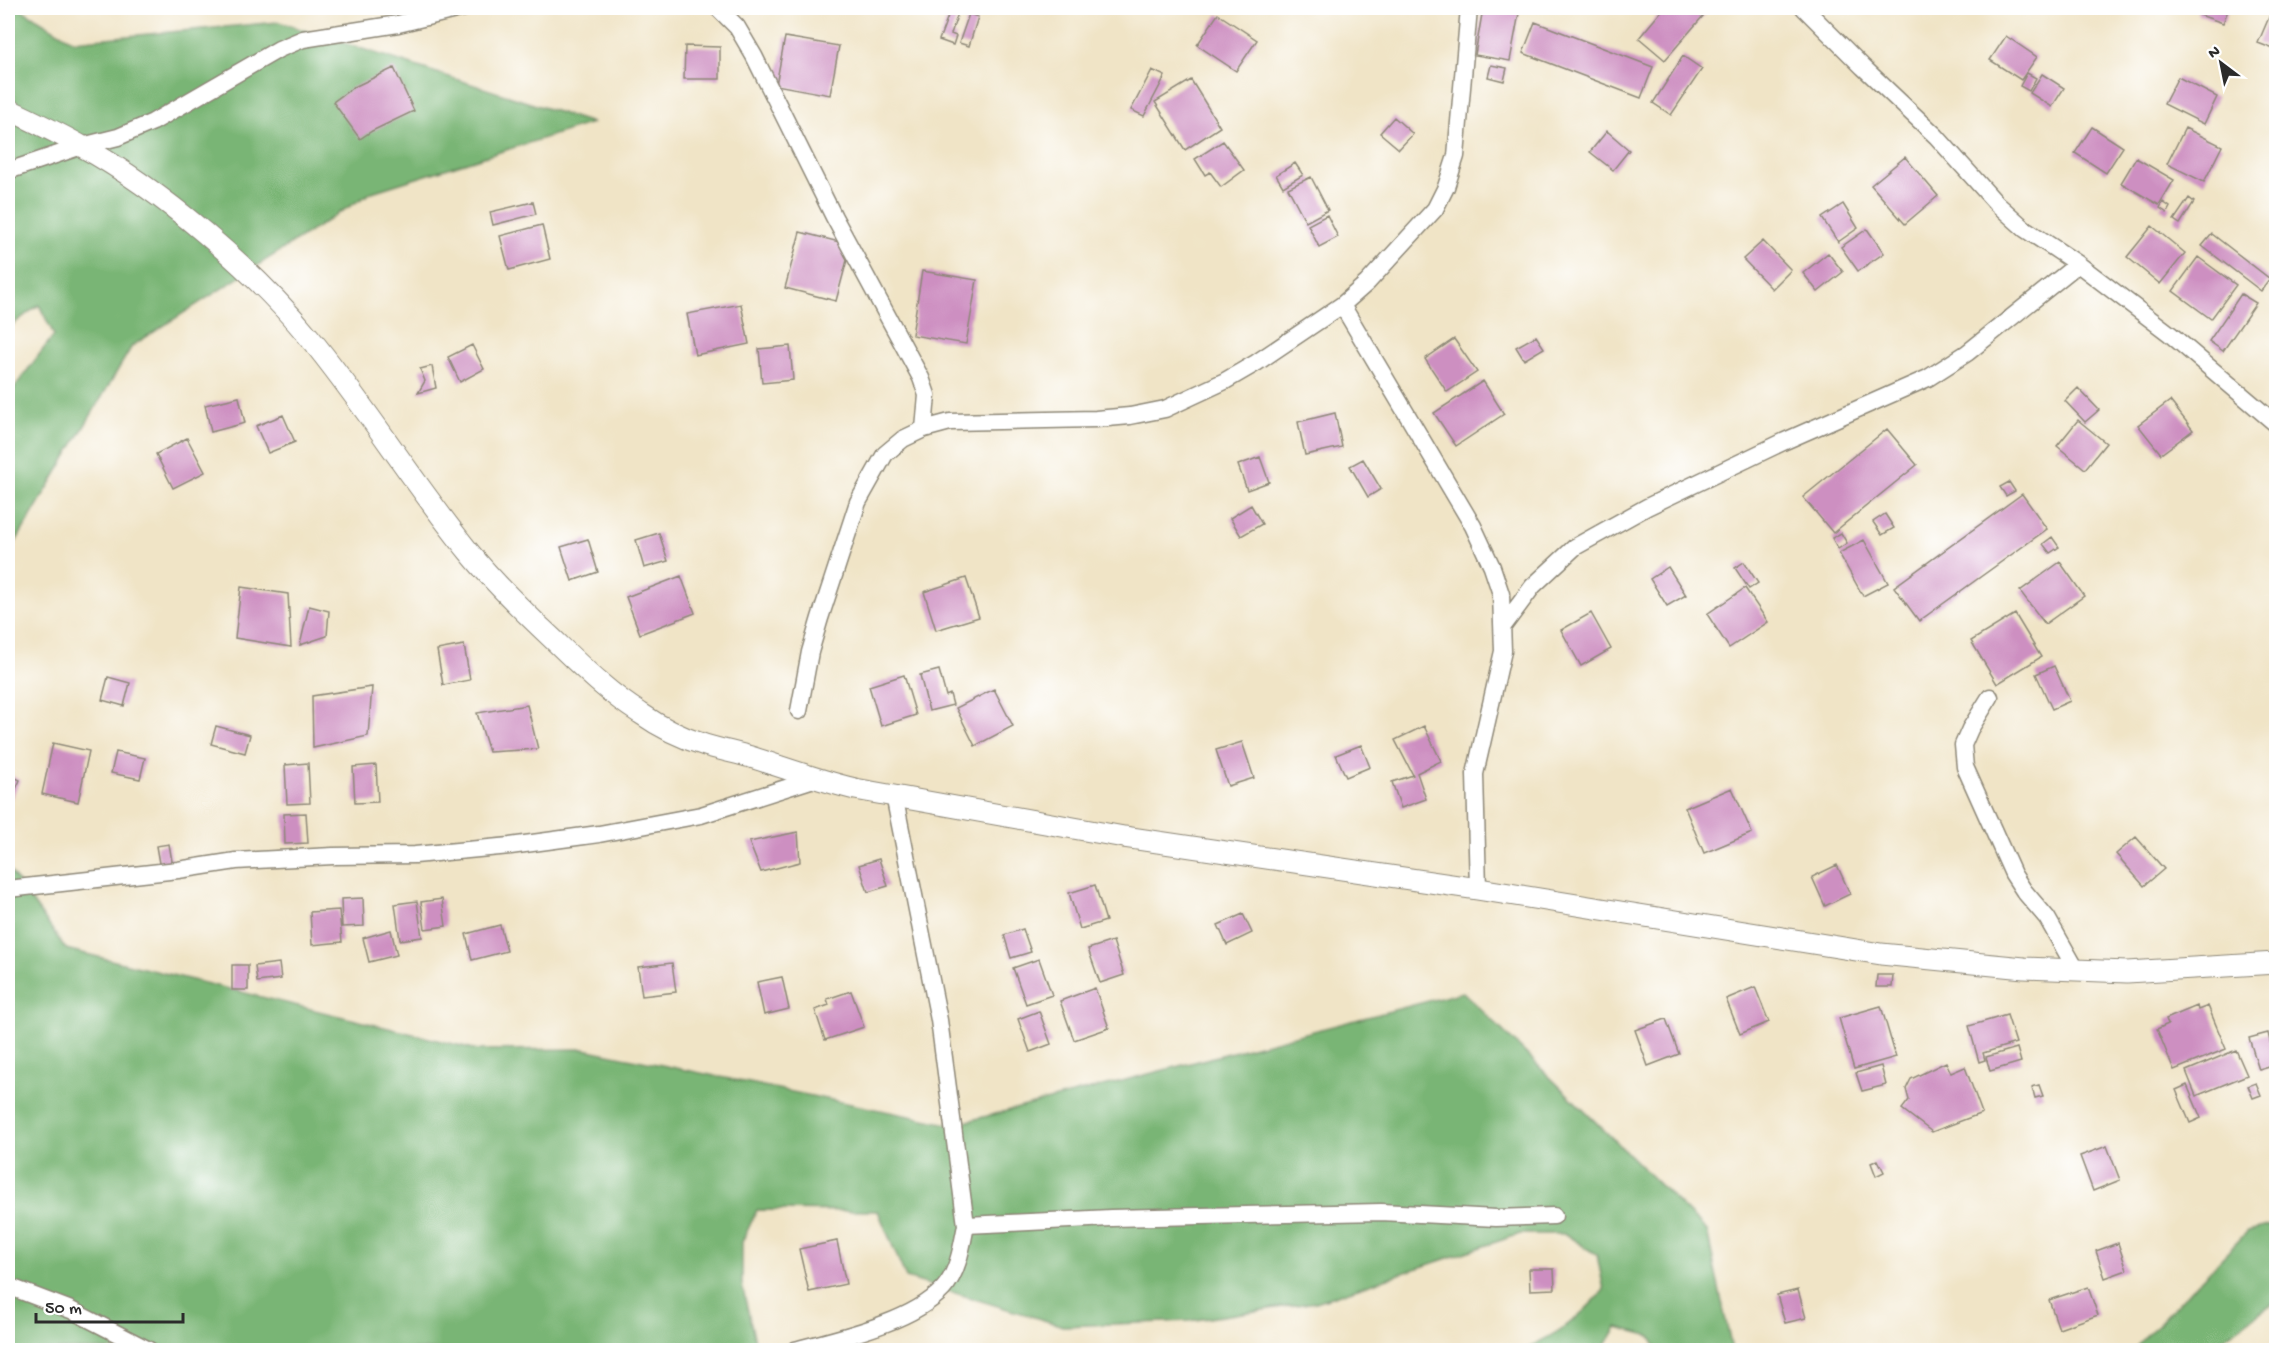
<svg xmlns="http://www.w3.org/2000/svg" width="2284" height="1358" font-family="'Gochi Hand',sans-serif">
<rect width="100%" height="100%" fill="#fff"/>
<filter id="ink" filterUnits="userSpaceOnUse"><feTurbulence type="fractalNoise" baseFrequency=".0167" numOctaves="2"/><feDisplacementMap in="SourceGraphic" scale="12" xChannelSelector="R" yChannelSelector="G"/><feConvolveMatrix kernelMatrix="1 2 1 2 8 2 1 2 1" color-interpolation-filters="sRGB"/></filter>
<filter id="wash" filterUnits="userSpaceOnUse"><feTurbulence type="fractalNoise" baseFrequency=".008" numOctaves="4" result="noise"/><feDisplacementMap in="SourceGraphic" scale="24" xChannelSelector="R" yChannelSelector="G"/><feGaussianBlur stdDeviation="1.35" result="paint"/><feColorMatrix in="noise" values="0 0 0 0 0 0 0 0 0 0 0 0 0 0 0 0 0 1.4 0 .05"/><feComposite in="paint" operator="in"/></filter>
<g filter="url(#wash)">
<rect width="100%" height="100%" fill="#f0e4c6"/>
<path fill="#79b574" stroke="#527050" stroke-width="1.5" d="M8 8H19L73 41 279 22 592 123 372 192 132 346 8 555V396L54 335 39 305 8 328Z
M8 868 66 949 478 1050 584 1049 953 1125 1463 992 1707 1231 1732 1350H1657L1651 1336 1617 1327 1603 1350H1522C1560 1333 1576 1321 1604 1290L1597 1255 1565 1234H1520L1316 1302 1189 1321 1063 1326 906 1278 878 1211 757 1210 742 1242V1285L757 1350H8Z
M2276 1224V1301L2206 1350H2133L2248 1231Z"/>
<g id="blocks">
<path fill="#cd8fc1" d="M951 8 959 10 951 34 956 36 953 45 939 40Z
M1483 8H1520L1510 61 1475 55Z
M1664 8H1710L1665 60 1639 38Z
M2199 8H2229L2223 23 2197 14Z
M2273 8H2276V50L2258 43Z
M969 14 978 17 969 46 959 43Z
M1218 14 1257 40 1236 71 1197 45Z
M1535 22 1653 67 1641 98 1523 53Z
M2006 36 2037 57 2021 80 1990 60Z
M785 37 839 46 830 95 776 85Z
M685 46 720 47V79H684Z
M1683 56 1702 69 1671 115 1653 103Z
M1491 65 1507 68 1504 81 1488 77Z
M394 68 414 111 372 131 360 139 333 102 352 88Z
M1152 70 1165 76 1144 116 1131 110Z
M2027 73 2036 78 2029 91 2020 86Z
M2042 74 2064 88 2052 107 2030 93Z
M2178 77 2217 97 2204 124 2164 104Z
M1191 80 1220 127 1185 150 1155 102Z
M1394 117 1413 134 1399 149 1380 133Z
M2092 127 2123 147 2106 173 2075 153Z
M2185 128 2222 146 2204 182 2167 164Z
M1607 131 1629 150 1613 170 1590 152Z
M1223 141 1244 170 1221 187 1210 172 1205 175 1195 159Z
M1905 157 1938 196 1905 224 1871 185Z
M2136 158 2174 180 2159 205 2121 183Z
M1295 163 1303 175 1283 187 1276 175Z
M1311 177 1328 210 1306 222 1288 188Z
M2189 198 2194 202 2180 224 2174 220Z
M533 202 536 214 493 225 490 212Z
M2163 202 2170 207 2167 213 2160 208Z
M1843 204 1858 228 1838 242 1822 218Z
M1327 215 1338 237 1319 247 1308 225Z
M542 225 550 259 509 270 500 236Z
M2152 226 2185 253 2160 284 2127 257Z
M1867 229 1884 253 1858 271 1841 247Z
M800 232 851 245 836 301 785 288Z
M2212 234 2270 279 2261 291 2202 246Z
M1763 241 1791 270 1772 289 1743 259Z
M1828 253 1843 272 1818 292 1803 273Z
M2198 257 2236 285 2211 319 2173 291Z
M922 271 977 280 966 344 912 335Z
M2241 294 2256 303 2223 351 2209 341Z
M741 304 749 344 695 355 687 314Z
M1536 336 1544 348 1524 360 1516 347Z
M1454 339 1477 372 1447 392 1425 359Z
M472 345 484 369 460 382 448 357Z
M790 346 793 380 762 383 759 349Z
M432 366 436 388 418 393 425 381 420 369Z
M1483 381 1504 414 1456 446 1434 413Z
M2078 388 2099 410 2085 422 2065 401Z
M239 397 245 423 211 432 205 405Z
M2170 401 2193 430 2161 454 2138 425Z
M1335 413 1342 447 1305 455 1298 422Z
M283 415 295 442 268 453 256 426Z
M2078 420 2106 443 2085 469 2057 446Z
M1887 429 1917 465 1833 533 1803 497Z
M187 438 205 472 173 488 156 454Z
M1260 457 1269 482 1247 490 1238 465Z
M1363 459 1381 489 1368 497 1350 466Z
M2009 482 2015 491 2006 496 2000 487Z
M2022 494 2047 529 1919 621 1894 587Z
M1251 505 1262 524 1241 536 1230 518Z
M1885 514 1894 528 1882 535 1873 522Z
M659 533 668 561 644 568 636 540Z
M1841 533 1847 543 1838 549 1832 538Z
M2052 537 2059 547 2050 553 2043 544Z
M588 539 598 572 572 581 561 547Z
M1864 540 1888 583 1863 596 1839 553Z
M1744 562 1758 583 1749 589 1735 568Z
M2060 562 2084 596 2045 624 2020 591Z
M1668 567 1686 595 1667 606 1650 579Z
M681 576 695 613 640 634 626 597Z
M966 578 979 617 936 630 924 592Z
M241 587 288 594 291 647 235 638Z
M1745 588 1768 622 1729 648 1707 614Z
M309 606 329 611 327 636 300 645Z
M1591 613 1611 649 1581 666 1561 630Z
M2015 614 2041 657 1997 684 1971 641Z
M464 645 470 680 443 685 437 650Z
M2054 666 2070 701 2052 709 2036 674Z
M939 670 946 696 950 694 953 705 929 711 920 675Z
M904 675 916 715 881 726 869 686Z
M108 677 130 683 124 706 102 700Z
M372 687 368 736 313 748 312 696Z
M994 689 1013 726 975 746 956 708Z
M527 705 538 749 489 752 477 713Z
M216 726 250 735 245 753 211 744Z
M1424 726 1441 761 1417 773 1426 799 1401 808 1392 782 1413 775 1395 740Z
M1242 742 1254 778 1228 786 1216 750Z
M53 743 89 751 78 802 42 794Z
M1361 745 1370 767 1346 777 1336 755Z
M116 752 145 758 140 779 111 773Z
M308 763 310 803 287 804 285 765Z
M376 765 378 802 355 803 353 767Z
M8 774 20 780 8 806Z
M1732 788 1752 833 1704 853 1685 808Z
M306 813 308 843 285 844 284 814Z
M798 832 800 862 761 872 749 842Z
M2136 837 2164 869 2144 886 2116 854Z
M169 844 173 867 160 869 156 846Z
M879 859 888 886 868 892 859 865Z
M1837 865 1850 894 1825 906 1812 877Z
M1095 885 1106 921 1080 929 1069 893Z
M363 898 364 926 342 927 341 899Z
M442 899 446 926 425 929 421 902Z
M417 901 422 937 400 940 395 904Z
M339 910 342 942 312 945 310 912Z
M1243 914 1252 933 1227 945 1218 925Z
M500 925 507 951 472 960 466 934Z
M1023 929 1031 952 1011 958 1004 935Z
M391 930 397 955 369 962 363 938Z
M1113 941 1124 975 1100 983 1088 949Z
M1039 959 1052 995 1026 1004 1013 968Z
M279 963 281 979 257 982 255 966Z
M672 963 676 992 642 996 638 967Z
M232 965H248V990H232Z
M1877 975H1893L1892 987H1876Z
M782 977 789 1009 764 1015 757 982Z
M1755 987 1769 1022 1740 1034 1726 999Z
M1095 988 1109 1028 1074 1040 1060 1001Z
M851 991 864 1027 825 1040 815 1010 829 1005 827 999Z
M1881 1006 1896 1057 1854 1069 1839 1018Z
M2197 1006 2198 1010 2208 1006 2226 1049 2174 1070 2157 1029 2168 1024 2166 1019Z
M1039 1011 1051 1044 1030 1052 1018 1019Z
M2007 1015 2016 1043 1983 1053 1985 1060 1979 1062 1969 1026Z
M1666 1019 1679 1054 1648 1066 1635 1030Z
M2268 1033 2276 1065 2259 1070 2249 1038Z
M2017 1048 2021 1062 1990 1071 1986 1057Z
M2236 1050 2247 1075 2196 1096 2186 1071Z
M1946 1062 1951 1073 1965 1067 1982 1113 1932 1132 1902 1109 1909 1100 1906 1089 1911 1079Z
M1881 1066 1886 1085 1862 1091 1856 1073Z
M2256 1083 2261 1095 2253 1098 2248 1086Z
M2039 1085 2043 1096 2035 1098 2032 1087Z
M2187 1085 2201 1118 2190 1123 2176 1090Z
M2107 1146 2120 1180 2093 1191 2080 1156Z
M1878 1160 1884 1172 1876 1176 1871 1163Z
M837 1241 846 1284 809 1292 799 1249Z
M2118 1243 2127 1270 2105 1278 2096 1251Z
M1529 1269H1554L1555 1289 1530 1290Z
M2088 1287 2098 1315 2059 1329 2049 1300Z
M1798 1290 1806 1318 1785 1323 1777 1295Z"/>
</g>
</g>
<g filter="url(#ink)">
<use href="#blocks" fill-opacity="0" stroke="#8e8878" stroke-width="1.5"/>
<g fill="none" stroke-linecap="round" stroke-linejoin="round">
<g stroke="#8e8878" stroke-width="19">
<path id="minor" d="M718 8 737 27 754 56 834 217 921 378 927 395 924 429
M1804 8 1863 67 1936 136 1996 203 2025 229 2078 264 2170 334 2276 424
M8 171 82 146 118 137 153 122 279 49 303 39 398 24 464 8
M1342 305 1473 526 1492 567 1501 594 1503 651 1475 774 1478 889
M1504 625 1533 586 1575 547 1647 507 1785 441 1928 378 1967 353 2078 264
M1990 697 1970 729 1963 745 1965 767 2013 874 2024 891 2047 918 2077 971
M799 711 810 652 820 618 858 502 885 454 903 439 924 429 950 422 1096 419 1130 416 1165 409 1225 381 1256 363 1342 305 1367 283 1435 209 1446 187 1456 156 1469 8
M8 889 178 870 236 861 333 856 415 855 510 846 599 834 701 815 814 779
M966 1225 1111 1218 1381 1212 1496 1218 1554 1216
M8 1286 71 1310 149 1350
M795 1350C839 1338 911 1323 943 1289 958 1273 962 1246 966 1225L939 1020 894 795"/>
</g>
<g stroke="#8e8878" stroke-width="23">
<path id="tertiary" d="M8 109C33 121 59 133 83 147 162 191 251 267 309 337 366 406 413 483 469 552 495 584 525 613 555 641 582 667 608 693 640 713 660 727 682 738 705 745 721 750 738 753 754 758 788 769 821 781 855 789L1124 837 1478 889 1881 954 2024 968 2127 972 2276 963"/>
</g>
<use href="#minor" stroke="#fff" stroke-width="16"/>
<use href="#tertiary" stroke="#fff" stroke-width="21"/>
</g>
</g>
<rect width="2284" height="1358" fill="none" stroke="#fff" stroke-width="30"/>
<g transform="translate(2221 63) rotate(328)" stroke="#ffffff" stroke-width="4.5" paint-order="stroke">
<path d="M0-4.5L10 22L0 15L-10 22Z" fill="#2b2b2b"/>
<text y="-9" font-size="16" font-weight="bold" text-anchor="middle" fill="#2b2b2b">N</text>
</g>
<path d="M36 1313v9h147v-9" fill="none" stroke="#2b2b2b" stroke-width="3"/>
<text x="45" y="1313" font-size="18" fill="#2b2b2b" stroke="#ffffff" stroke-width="4.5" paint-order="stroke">50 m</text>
</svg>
